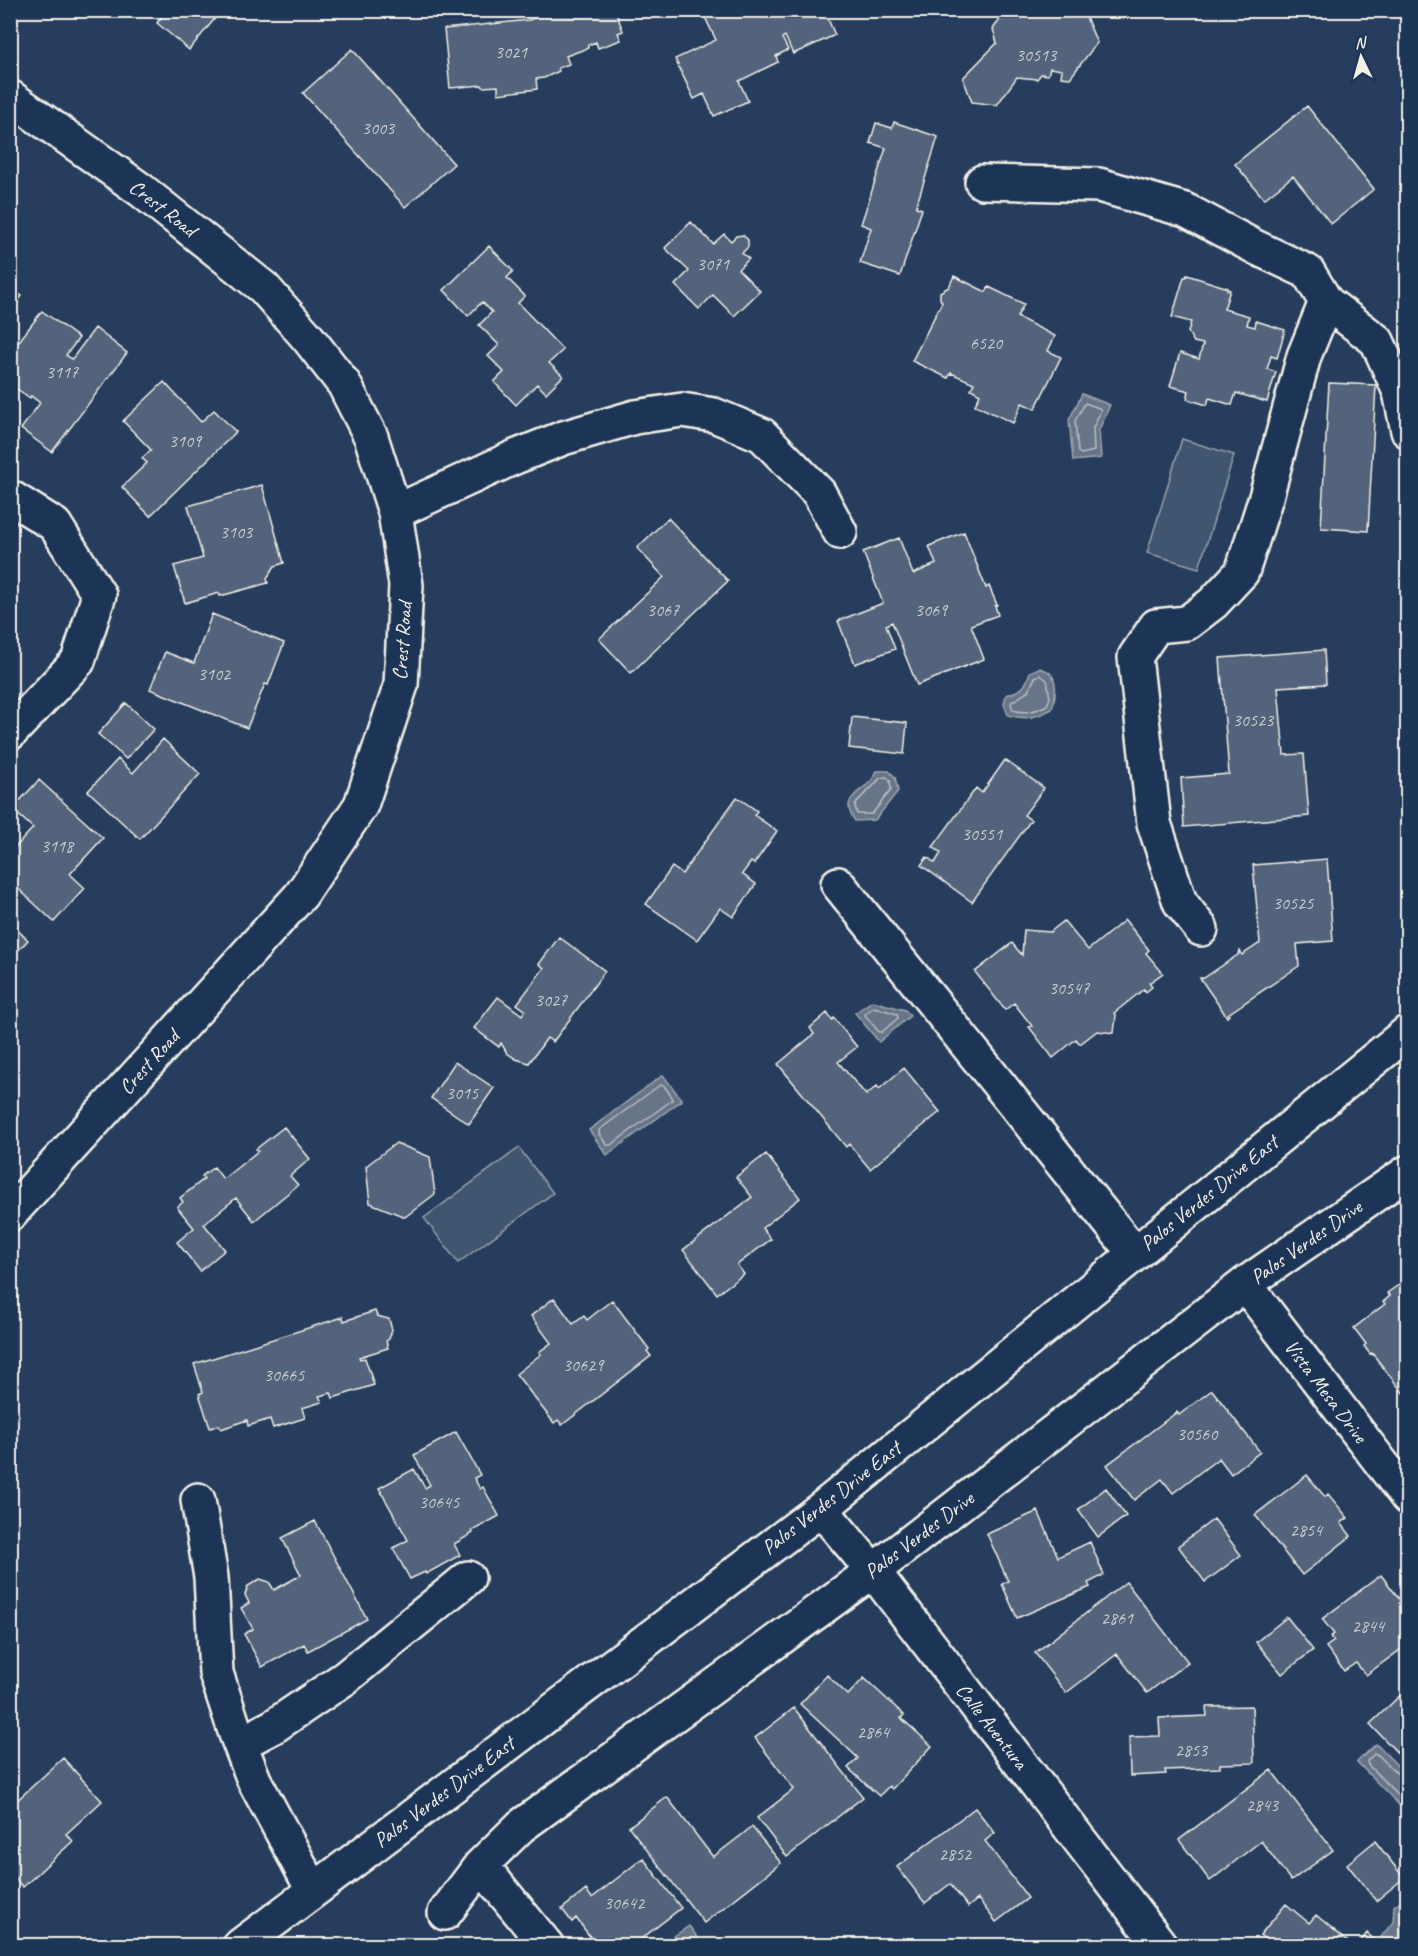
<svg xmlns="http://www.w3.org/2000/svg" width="1418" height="1956" font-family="Caveat,sans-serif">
<rect width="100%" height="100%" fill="#263d5d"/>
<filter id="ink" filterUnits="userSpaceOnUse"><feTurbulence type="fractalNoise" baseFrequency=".0167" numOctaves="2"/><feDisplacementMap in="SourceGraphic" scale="12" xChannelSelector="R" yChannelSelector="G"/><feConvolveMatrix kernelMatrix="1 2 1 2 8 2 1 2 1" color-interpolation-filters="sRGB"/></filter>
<g filter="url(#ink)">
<path fill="#40546f" stroke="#9aa2ac" stroke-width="1.5" d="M1182 439 1234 455 1199 568 1147 553Z
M519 1148 553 1193 458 1263 424 1218Z"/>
<path fill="#677588" stroke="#9fa7ae" stroke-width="1.5" d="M1082 394 1110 405 1099 430 1101 458 1073 461 1069 420Z
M1039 668C1042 669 1046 670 1049 672 1059 679 1055 700 1052 709 1035 718 1026 720 1008 715L1004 704 1006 695C1023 690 1025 688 1030 672Z
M877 771H889L895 777 898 791 875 820 855 821C841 802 854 795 868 784 872 781 874 776 877 771Z
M872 1001 905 1010 910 1016 879 1042 855 1013Z
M663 1075 682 1100 607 1155 589 1130Z
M1376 1744 1407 1775V1798L1400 1806 1357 1762Z
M1407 1896V1938L1401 1945H1392L1381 1937 1393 1922 1394 1906Z
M689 1926 703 1945H661Z"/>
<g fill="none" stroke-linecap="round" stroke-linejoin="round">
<path stroke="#bcbfc2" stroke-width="1.5" d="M1085 403 1099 408 1101 410 1093 428 1094 451 1081 454 1078 452 1075 421Z
M1040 675 1047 680 1050 698 1047 705C1036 711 1026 714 1013 710L1011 704 1012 701C1025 695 1030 691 1035 677Z
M886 777 890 780 891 790 872 814H857L855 806C861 794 873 789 880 778Z
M874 1007 897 1014 898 1018 882 1032H879L865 1015 866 1013Z
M660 1085 664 1086 672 1097V1100L611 1145H607L599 1134V1130Z
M1408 1779 1401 1777 1377 1754H1374L1367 1761 1368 1765 1398 1795 1408 1794"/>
</g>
<path fill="#52647b" stroke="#f4f1e8" stroke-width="1.5" d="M167 10H222L189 50 157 23Z
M553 10H615L623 31 618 33 621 40 598 48 596 42 588 45V48L566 56 569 64 558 68 559 71 544 78 536 79 537 89 498 94V86L483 87 482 85 450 88 444 29 529 20Z
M704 10H824L835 35 793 54 785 36 782 38 788 50 776 56 778 62 739 81 748 101 714 116 704 94 694 99 675 59 716 40 702 11Z
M1007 10H1083L1097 43 1070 78 1061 77 1062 70 1050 68 1048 75 1041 74 1037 79 1017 77 997 105 972 102 963 78 997 43 993 29Z
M352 49 454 164 405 207 303 93Z
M1307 106 1374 189 1331 224 1293 176 1264 199 1235 164Z
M894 122 938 137 916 207 922 209 900 276 860 263 871 228 861 224 886 148 870 143 876 123 892 128Z
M691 222 713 244 724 234 731 241 736 236 743 235 748 240V247L742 253 749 259 738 269 760 291 734 316 713 295 699 309 675 285 689 271 665 248Z
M489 246 513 271 507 278 525 296 518 303 563 350 549 363 563 376 546 393 537 384 516 405 494 382 504 372 488 356 499 345 479 325 492 312 482 302 468 316 444 290Z
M1187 275 1228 288 1227 290H1230L1224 309 1249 316 1247 325 1255 327 1256 321 1285 330 1277 358 1271 356 1267 369 1276 372 1267 402 1236 393 1232 405 1209 398 1207 405 1187 399 1189 391 1170 386 1180 353 1199 359 1203 344 1194 342 1188 332 1191 322 1172 317 1184 277H1186Z
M954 276 986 292 989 287 1024 304 1017 317 1055 336 1048 351 1061 357 1035 409 1022 403 1013 423 975 405 980 394 971 389 974 383 951 373 948 378 912 361 942 302 940 299V292L949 287Z
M10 288 22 296 10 312Z
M42 311 79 338 66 355 72 359 95 328 127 353 52 452 21 429 40 403 31 396 30 398 10 384V353Z
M164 382 201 422 214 410 236 432 150 516 122 487 147 463 142 458 151 450 123 421Z
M1329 383 1376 385 1368 531 1321 528Z
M262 485 284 563 275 566 267 578 268 583 220 596 219 593 185 603 174 566 203 558 188 506Z
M668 518 728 581 631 673 599 639 664 577 637 548Z
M964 532 986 588 989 586 997 605 995 606 998 615 971 625 984 659 917 685 892 622 886 625 895 649 855 664 838 621 883 603 863 552 899 538 913 574 936 564 929 546Z
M10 578 18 584 10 593Z
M212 614 284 643 268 685 265 684 247 728 150 689 165 652 194 663Z
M1324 650 1326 684 1278 687 1284 755 1304 754 1309 816 1184 827 1181 778 1229 774 1220 658Z
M126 703 154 729 126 759 98 734Z
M852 717 907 723 904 754 849 748Z
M163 739 200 774 140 839 88 791 118 759 133 773Z
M1005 760 1044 788 1024 815 1031 820 972 902 921 865 927 857 935 863 941 853 933 847 976 788 982 793Z
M39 780 103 838 70 874 85 888 54 922 10 881V853L33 828 12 809Z
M737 797 757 811 754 815 777 831 754 864 751 862 742 874 756 884 733 917 720 908 697 940 646 904 672 867 682 874Z
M1327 859 1333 941 1297 944 1299 966 1228 1014 1229 1015 1227 1017 1200 978H1204L1239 954 1238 953 1240 951 1242 955 1260 943 1253 865Z
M1125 920 1149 950 1146 953 1163 973 1149 983 1152 987 1146 992 1144 989 1114 1013 1116 1015 1114 1033 1097 1031 1080 1044 1076 1039 1053 1058 1029 1027 1032 1026 1014 1003 1005 1010 975 972 1012 943 1022 955 1024 930 1050 932 1064 921 1088 950Z
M10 923 28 940 10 959Z
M559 937 605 971 553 1042 547 1038 529 1063 516 1059 507 1053 501 1043 499 1047 474 1028 498 997 522 1015 525 1010 517 1004 544 968 539 964Z
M827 1013 832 1020 834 1018 857 1047 838 1062 866 1095 877 1086 879 1089 904 1068 940 1112 870 1169 849 1144 846 1147 778 1064 814 1034 810 1028Z
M455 1062 494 1088 469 1124 431 1098Z
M284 1127 310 1159 290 1176 298 1185 254 1221 236 1198 204 1224 225 1250 200 1271 177 1242 194 1228 177 1207 183 1202 180 1198 204 1179 202 1176 214 1167 223 1179 258 1151 256 1149Z
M396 1143 430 1157 435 1194 405 1217 370 1203 366 1166Z
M766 1154 800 1198 762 1228 771 1239 737 1265 744 1274 717 1294 683 1250 752 1197 736 1177Z
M1400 1284 1403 1287 1408 1284V1391L1404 1394 1372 1353 1370 1354 1364 1346 1366 1344 1354 1328 1385 1304 1383 1302 1390 1296 1387 1293Z
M554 1298 573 1324 584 1316 587 1320 612 1300 649 1349 647 1351 651 1356 562 1425 558 1420 554 1423 516 1374 541 1354 539 1352 551 1343 531 1316Z
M375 1311 377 1316 389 1319 392 1330 389 1339 386 1341 388 1348 359 1357 360 1359 365 1358 374 1385 333 1398 331 1393 319 1396 322 1402 302 1408 305 1418 273 1428 270 1419 248 1426 247 1420 221 1429 219 1425 210 1428 199 1394 203 1392 194 1364 343 1317 344 1321Z
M1212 1390 1260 1452 1231 1474 1219 1458 1173 1493 1162 1479 1134 1500 1107 1465 1177 1412 1179 1415Z
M456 1432 480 1475 474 1478 480 1489 483 1487 499 1516 472 1531 473 1533 454 1544 460 1555 426 1574 425 1572 410 1579 393 1548 408 1540 379 1488 414 1469 425 1488 430 1485 414 1455Z
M1307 1475 1325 1497 1328 1494 1348 1518 1341 1523 1351 1536 1302 1575 1255 1515Z
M1106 1488 1126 1516 1098 1537 1078 1510Z
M1038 1511 1058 1557 1090 1542 1104 1575 1088 1583 1090 1587 1017 1618 1002 1584 1008 1581 987 1534Z
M1214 1519 1241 1555 1205 1582 1178 1546Z
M315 1521 367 1619 308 1651 304 1644 262 1667 244 1634 253 1629 241 1608 249 1603 245 1595 248 1586 260 1579 269 1582 274 1590 301 1575 282 1538Z
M1381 1575 1401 1601 1399 1603 1408 1614V1644L1366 1675 1356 1663 1344 1671 1326 1647 1334 1641 1330 1637 1334 1634 1322 1619Z
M1126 1582 1188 1662 1147 1693 1117 1654 1066 1693 1035 1653Z
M1287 1617 1313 1650 1282 1674 1256 1642Z
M827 1675 848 1695 864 1678 904 1715 901 1718 932 1746 892 1789 889 1786 879 1796 848 1768 858 1758 800 1704Z
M1408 1688V1764L1370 1724Z
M1252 1706 1254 1763 1220 1764V1768L1165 1770 1166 1774 1130 1776 1129 1737 1160 1736 1159 1718 1207 1716 1206 1707Z
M794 1708 863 1797 787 1857 757 1818 794 1789 755 1738Z
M63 1758 102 1801 66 1834 73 1841 23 1887 13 1877 10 1879V1819L12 1818 10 1807Z
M1271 1770 1333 1850 1291 1881 1261 1841 1210 1881 1179 1840Z
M667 1797 713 1857 752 1827 781 1863 704 1923 629 1827Z
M975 1808 995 1833 985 1841 1028 1898 996 1922 978 1899 968 1907 950 1884 925 1903 897 1867Z
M1375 1841 1404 1878 1376 1901 1347 1864Z
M643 1858 681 1908 632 1946H597L576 1918 572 1922 562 1909 586 1890 592 1898Z
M1286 1904 1309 1923 1316 1915 1353 1946H1272L1260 1935Z
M1367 1933 1381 1946H1357Z"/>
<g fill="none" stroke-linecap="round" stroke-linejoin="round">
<g stroke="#f4f1e8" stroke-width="38">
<path id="minor" d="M10 97 141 190 264 288 308 338 344 384 371 437 395 512 406 585 401 685 361 805 301 895 10 1214
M982 182 1099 185 1185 210 1257 248 1308 272 1326 302 1377 341 1400 392 1408 431
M10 497 55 525 99 595 78 661 10 733
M395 512 515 457 563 438 635 417 682 410 714 415 762 435 819 493 840 532
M838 884 1135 1254
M1201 929 1180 902 1154 823 1135 657 1156 626 1187 623 1213 603 1242 572 1266 497 1304 356 1326 302
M1245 1284 1408 1498
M198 1500 211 1577 216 1673 236 1734 254 1780 313 1890
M821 1509 873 1571 1161 1946
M240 1744 274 1726 345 1678 468 1578
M481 1865 547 1946
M445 1913 481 1865 521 1826 873 1571 1245 1284 1408 1172
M240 1946 821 1509 1408 1032"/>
</g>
<use href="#minor" stroke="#1d3557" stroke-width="33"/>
</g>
</g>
<g text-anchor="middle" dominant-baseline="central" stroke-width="4.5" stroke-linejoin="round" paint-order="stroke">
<g font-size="18" fill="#cccecd">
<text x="511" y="52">3021</text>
<text x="1036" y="55">30513</text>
<text x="378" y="128">3003</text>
<text x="713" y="264">3071</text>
<text x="986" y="343">6520</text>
<text x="62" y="372">3117</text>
<text x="185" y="441">3109</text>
<text x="236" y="532">3103</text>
<text x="663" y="610">3067</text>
<text x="931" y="610">3069</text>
<text x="214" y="674">3102</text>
<text x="1253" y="720">30523</text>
<text x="982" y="834">30551</text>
<text x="57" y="846">3118</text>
<text x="1293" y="903">30525</text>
<text x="1069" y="988">30547</text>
<text x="551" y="1000">3027</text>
<text x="462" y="1093">3015</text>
<text x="583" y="1365">30629</text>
<text x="284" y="1375">30665</text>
<text x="1197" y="1434">30560</text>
<text x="439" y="1502">30645</text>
<text x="1306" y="1530">2854</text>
<text x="1117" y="1618">2861</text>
<text x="1368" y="1626">2844</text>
<text x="873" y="1732">2864</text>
<text x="1191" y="1750">2853</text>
<text x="1262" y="1805">2843</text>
<text x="955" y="1854">2852</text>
<text x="624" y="1903">30642</text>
</g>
<g font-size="21" fill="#f4f1e8" stroke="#1d3557">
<text transform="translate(163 208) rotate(38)">Crest Road</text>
<text transform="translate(402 641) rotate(-86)">Crest Road</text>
<text transform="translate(149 1062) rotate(-48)">Crest Road</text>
<text transform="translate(1209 1193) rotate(-39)">Palos Verdes Drive East</text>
<text transform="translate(1306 1242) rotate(-35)">Palos Verdes Drive</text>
<text transform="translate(1326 1391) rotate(53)">Vista Mesa Drive</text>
<text transform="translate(831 1498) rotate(-38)">Palos Verdes Drive East</text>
<text transform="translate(919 1535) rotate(-37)">Palos Verdes Drive</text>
<text transform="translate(992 1726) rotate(52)">Calle Aventura</text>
<text transform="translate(444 1792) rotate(-37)">Palos Verdes Drive East</text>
</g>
</g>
<rect width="1418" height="1956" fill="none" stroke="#1d3557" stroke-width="36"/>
<rect x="18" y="18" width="1382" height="1920" fill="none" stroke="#f4f1e8" stroke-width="2" filter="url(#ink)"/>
<g transform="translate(1361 57) rotate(355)" stroke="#1d3557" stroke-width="4.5" paint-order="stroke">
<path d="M0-4.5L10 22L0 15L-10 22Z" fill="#f4f1e8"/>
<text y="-9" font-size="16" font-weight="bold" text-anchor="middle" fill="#f4f1e8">N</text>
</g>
</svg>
